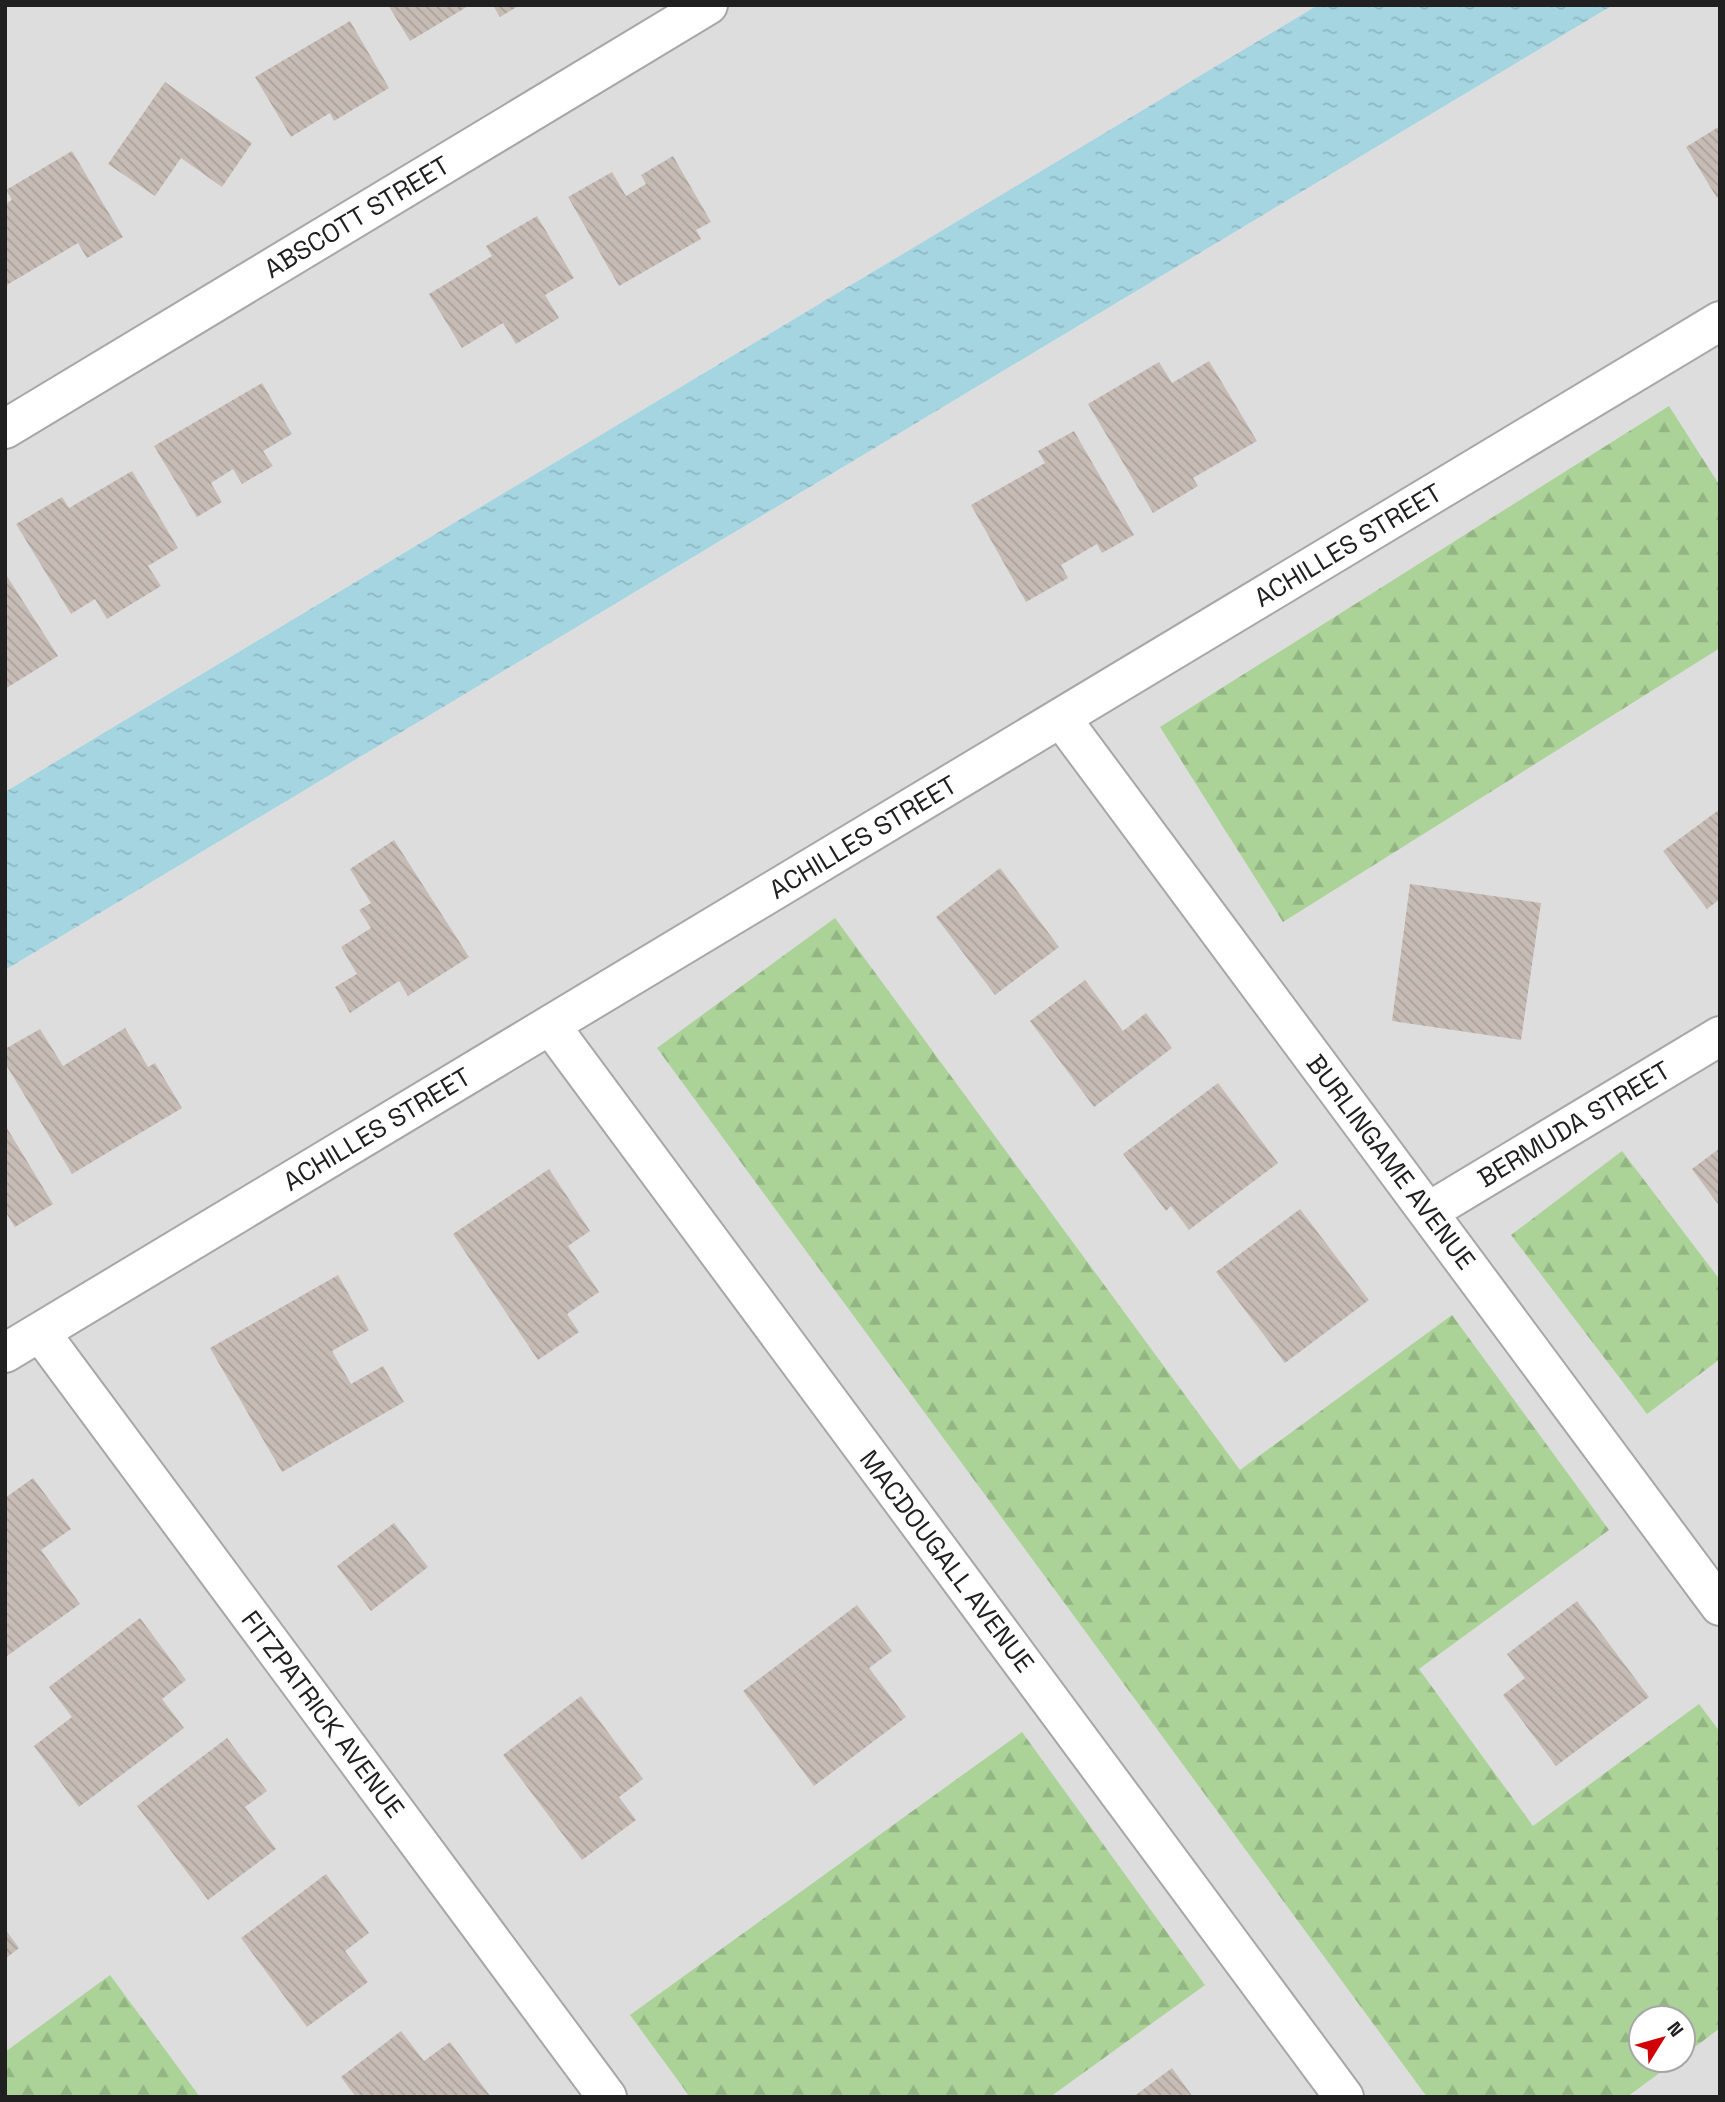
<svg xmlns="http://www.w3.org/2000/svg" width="1725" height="2102" font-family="'Space Grotesk',sans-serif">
<defs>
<pattern id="forest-firs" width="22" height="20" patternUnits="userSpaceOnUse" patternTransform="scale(1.75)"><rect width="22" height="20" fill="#abd398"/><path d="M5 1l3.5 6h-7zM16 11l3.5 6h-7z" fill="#93b583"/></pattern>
<pattern id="water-ripples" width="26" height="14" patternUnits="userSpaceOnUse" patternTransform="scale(1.75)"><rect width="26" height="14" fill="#a4d5e1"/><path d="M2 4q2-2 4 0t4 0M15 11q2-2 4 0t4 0" fill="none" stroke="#8db7c1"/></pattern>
<pattern id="building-back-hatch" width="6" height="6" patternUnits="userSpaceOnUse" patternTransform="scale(1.75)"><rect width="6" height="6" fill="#c6bcb5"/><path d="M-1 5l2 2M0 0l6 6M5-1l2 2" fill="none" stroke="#aaa19b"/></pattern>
</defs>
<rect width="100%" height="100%" fill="#f1ede6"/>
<path fill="#dedddd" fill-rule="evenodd" d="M5 5H1318L5 792Z
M1613 5H1720V2097H5V970ZM1641 2018H1683V2060H1641Z"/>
<path fill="url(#forest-firs)" d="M1669 406 1720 486V648L1283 922 1160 727Z
M835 918 1240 1470 1452 1315 1609 1530 1419 1669 1533 1826 1699 1704 1720 1732V2028L1683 2056V2018H1641V2060H1677L1627 2097H1427L657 1048Z
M1622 1151 1720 1280V1359L1647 1414 1511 1235Z
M1022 1732 1205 1985 1050 2097H690L630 2015Z
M110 1975 200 2097H5V2052Z"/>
<path fill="url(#water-ripples)" d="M1318 5H1613L5 970V792Z"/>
<path fill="url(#building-back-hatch)" d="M388 5H470L410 41Z
M493 5H520L500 17Z
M350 21 389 88 334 121 330 113 291 137 255 77Z
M165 82 252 143 222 187 181 158 155 196 108 164Z
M1720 126V196L1717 198 1686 147Z
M72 151 123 237 87 258 78 243 5 286V204L12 200 6 190Z
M673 156 711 222 696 230 701 239 619 286 568 197 612 172 626 196 646 184 641 175Z
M537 216 574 278 545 295 559 318 516 344 503 323 462 348 429 294 492 256 486 246Z
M1209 361 1257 441 1193 478 1198 486 1153 513 1088 404 1159 362 1172 383Z
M262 383 292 434 263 451 273 466 242 484 233 469 211 483 222 502 197 517 154 446Z
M1074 431 1134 535 1102 553 1097 544 1061 565 1068 578 1026 602 971 505 1045 463 1038 451Z
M132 471 178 548 148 566 161 586 107 619 95 599 71 614 16 524 62 497 69 508Z
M5 573 58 656 5 689Z
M1720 809V899L1707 909 1663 851Z
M394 840 469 957 408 996 399 981 350 1013 335 987 357 974 341 947 371 928 359 910 371 903 350 869Z
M1000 868 1059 947 995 995 936 917Z
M1410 884 1541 903 1521 1040 1392 1021Z
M1085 980 1123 1031 1146 1013 1172 1048 1094 1107 1030 1021Z
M125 1028 148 1067 155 1063 182 1108 72 1174 5 1063V1049L40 1029 63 1066Z
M1218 1083 1278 1163 1189 1230 1171 1206 1166 1211 1123 1154Z
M5 1125 53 1204 15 1227 5 1211Z
M1720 1148V1207L1692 1169Z
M549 1169 590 1231 568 1246 599 1292 567 1314 579 1332 538 1360 453 1234Z
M1300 1209 1369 1300 1285 1363 1216 1272Z
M338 1275 369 1330 332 1351 351 1384 383 1366 404 1402 282 1472 210 1348Z
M33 1478 71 1529 41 1550 80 1604 7 1656 5 1498Z
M394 1523 428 1567 371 1611 337 1566Z
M1577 1601 1649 1697 1556 1766 1503 1695 1525 1678 1507 1654Z
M857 1605 892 1651 869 1668 906 1717 814 1786 743 1691Z
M140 1618 186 1680 162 1699 184 1728 79 1807 34 1746 72 1717 49 1687Z
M581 1696 643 1779 619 1797 636 1820 582 1860 503 1755Z
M227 1738 267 1791 245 1807 276 1849 208 1900 137 1806Z
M326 1874 369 1933 345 1951 368 1982 307 2027 241 1938Z
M5 1929 19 1948 5 1959Z
M401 2031 424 2061 450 2042 491 2097H356L341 2077Z
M1172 2068 1193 2097H1133Z"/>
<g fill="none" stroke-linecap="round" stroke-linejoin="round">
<g stroke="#a7a7a7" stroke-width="42">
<path id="minor" d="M5 429 708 5
M1061 718 1720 1606
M550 1025 1344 2097
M1428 1212 1720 1036
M40 1332 607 2097
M5 1353 1720 321"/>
</g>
<use href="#minor" stroke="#fff" stroke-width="38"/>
</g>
<g text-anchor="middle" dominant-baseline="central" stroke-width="5" stroke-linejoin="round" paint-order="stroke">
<g font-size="26" fill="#202020" stroke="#fff">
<text transform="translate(357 217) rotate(-31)">ABSCOTT STREET</text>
<text transform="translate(1348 545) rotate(-31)">ACHILLES STREET</text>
<text transform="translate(863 837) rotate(-31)">ACHILLES STREET</text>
<text transform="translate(1574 1124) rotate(-31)">BERMUDA STREET</text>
<text transform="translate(377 1129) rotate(-31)">ACHILLES STREET</text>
<text transform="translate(1391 1162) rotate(53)">BURLINGAME AVENUE</text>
<text transform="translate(947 1561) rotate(53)">MACDOUGALL AVENUE</text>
<text transform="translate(323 1714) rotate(53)">FITZPATRICK AVENUE</text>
</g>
</g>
<rect width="1725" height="2102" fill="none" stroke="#202020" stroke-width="14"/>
<g transform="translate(1662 2039) rotate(53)"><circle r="33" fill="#ffffff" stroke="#a6a6a6" stroke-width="2"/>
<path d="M0-5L12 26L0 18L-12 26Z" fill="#d00006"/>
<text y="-10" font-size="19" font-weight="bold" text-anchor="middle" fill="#202020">N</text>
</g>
</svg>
